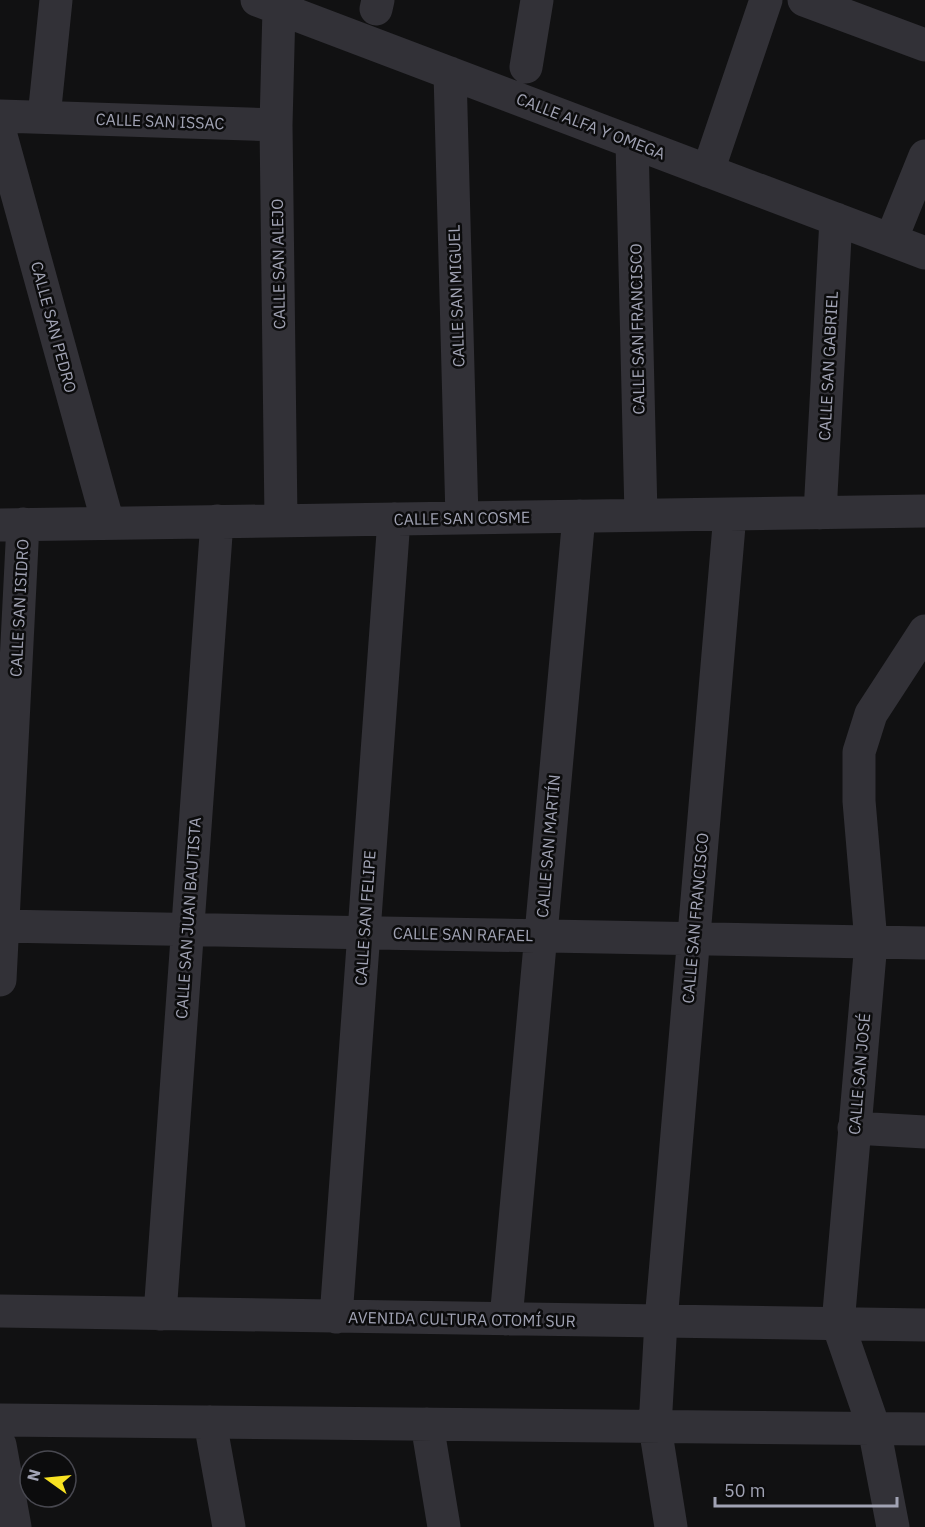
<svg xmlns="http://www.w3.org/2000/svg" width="925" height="1527" font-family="'IBM Plex Sans',sans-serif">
<rect width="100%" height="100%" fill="#111112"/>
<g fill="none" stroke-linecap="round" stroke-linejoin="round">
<path stroke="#323137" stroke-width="33" d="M257 0 925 253
M804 0 925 45
M279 8 276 125 281 520
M376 9 378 0
M526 67 537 0
M450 73 462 518
M0 116 276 125
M44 117 56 0
M0 132 108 523
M632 142 641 515
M708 171 766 0
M891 240 925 156
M820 513 836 219
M0 525 925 511
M0 926 925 943
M0 980 23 524
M854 1128 925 1132
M0 1311 925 1325
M160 1314 217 521
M336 1317 394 519
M506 1319 579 516
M0 1420 925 1429
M210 1422 229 1527
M427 1424 444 1527
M0 1445 15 1527
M671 1527 655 1427 661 1321 730 514
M893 1527 874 1428 838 1324 871 942 859 801V752L871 714 925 631"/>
</g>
<g text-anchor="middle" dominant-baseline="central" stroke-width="5" stroke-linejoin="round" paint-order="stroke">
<g font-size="16" fill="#a1a3b4" stroke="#0c0c0d">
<text transform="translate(160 121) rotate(2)">CALLE SAN ISSAC</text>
<text transform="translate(591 126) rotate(21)">CALLE ALFA Y OMEGA</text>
<text transform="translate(278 264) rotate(-91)">CALLE SAN ALEJO</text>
<text transform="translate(456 296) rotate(-92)">CALLE SAN MIGUEL</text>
<text transform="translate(54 327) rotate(75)">CALLE SAN PEDRO</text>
<text transform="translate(637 329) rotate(-91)">CALLE SAN FRANCISCO</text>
<text transform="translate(828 366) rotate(-87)">CALLE SAN GABRIEL</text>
<text transform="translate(462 518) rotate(-1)">CALLE SAN COSME</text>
<text transform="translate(19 608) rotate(-87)">CALLE SAN ISIDRO</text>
<text transform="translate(548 846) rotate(-85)">CALLE SAN MARTÍN</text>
<text transform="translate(188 918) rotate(-86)">CALLE SAN JUAN BAUTISTA</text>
<text transform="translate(365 918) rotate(-86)">CALLE SAN FELIPE</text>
<text transform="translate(695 918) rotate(-85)">CALLE SAN FRANCISCO</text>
<text transform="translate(463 934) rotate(1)">CALLE SAN RAFAEL</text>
<text transform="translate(859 1074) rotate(-85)">CALLE SAN JOSÉ</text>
<text transform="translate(462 1319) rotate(1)">AVENIDA CULTURA OTOMÍ SUR</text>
</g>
</g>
<g transform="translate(48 1479) rotate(285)"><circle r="28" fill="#0c0c0d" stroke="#484850" stroke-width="1.5"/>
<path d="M0-4.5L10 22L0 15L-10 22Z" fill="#f8e222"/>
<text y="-9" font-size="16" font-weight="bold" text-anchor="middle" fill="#a1a3b4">N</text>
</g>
<path d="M715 1497v9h182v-9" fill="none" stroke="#a1a3b4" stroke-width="3"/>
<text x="724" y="1497" font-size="18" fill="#a1a3b4" stroke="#0c0c0d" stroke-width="4.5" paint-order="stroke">50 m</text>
</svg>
